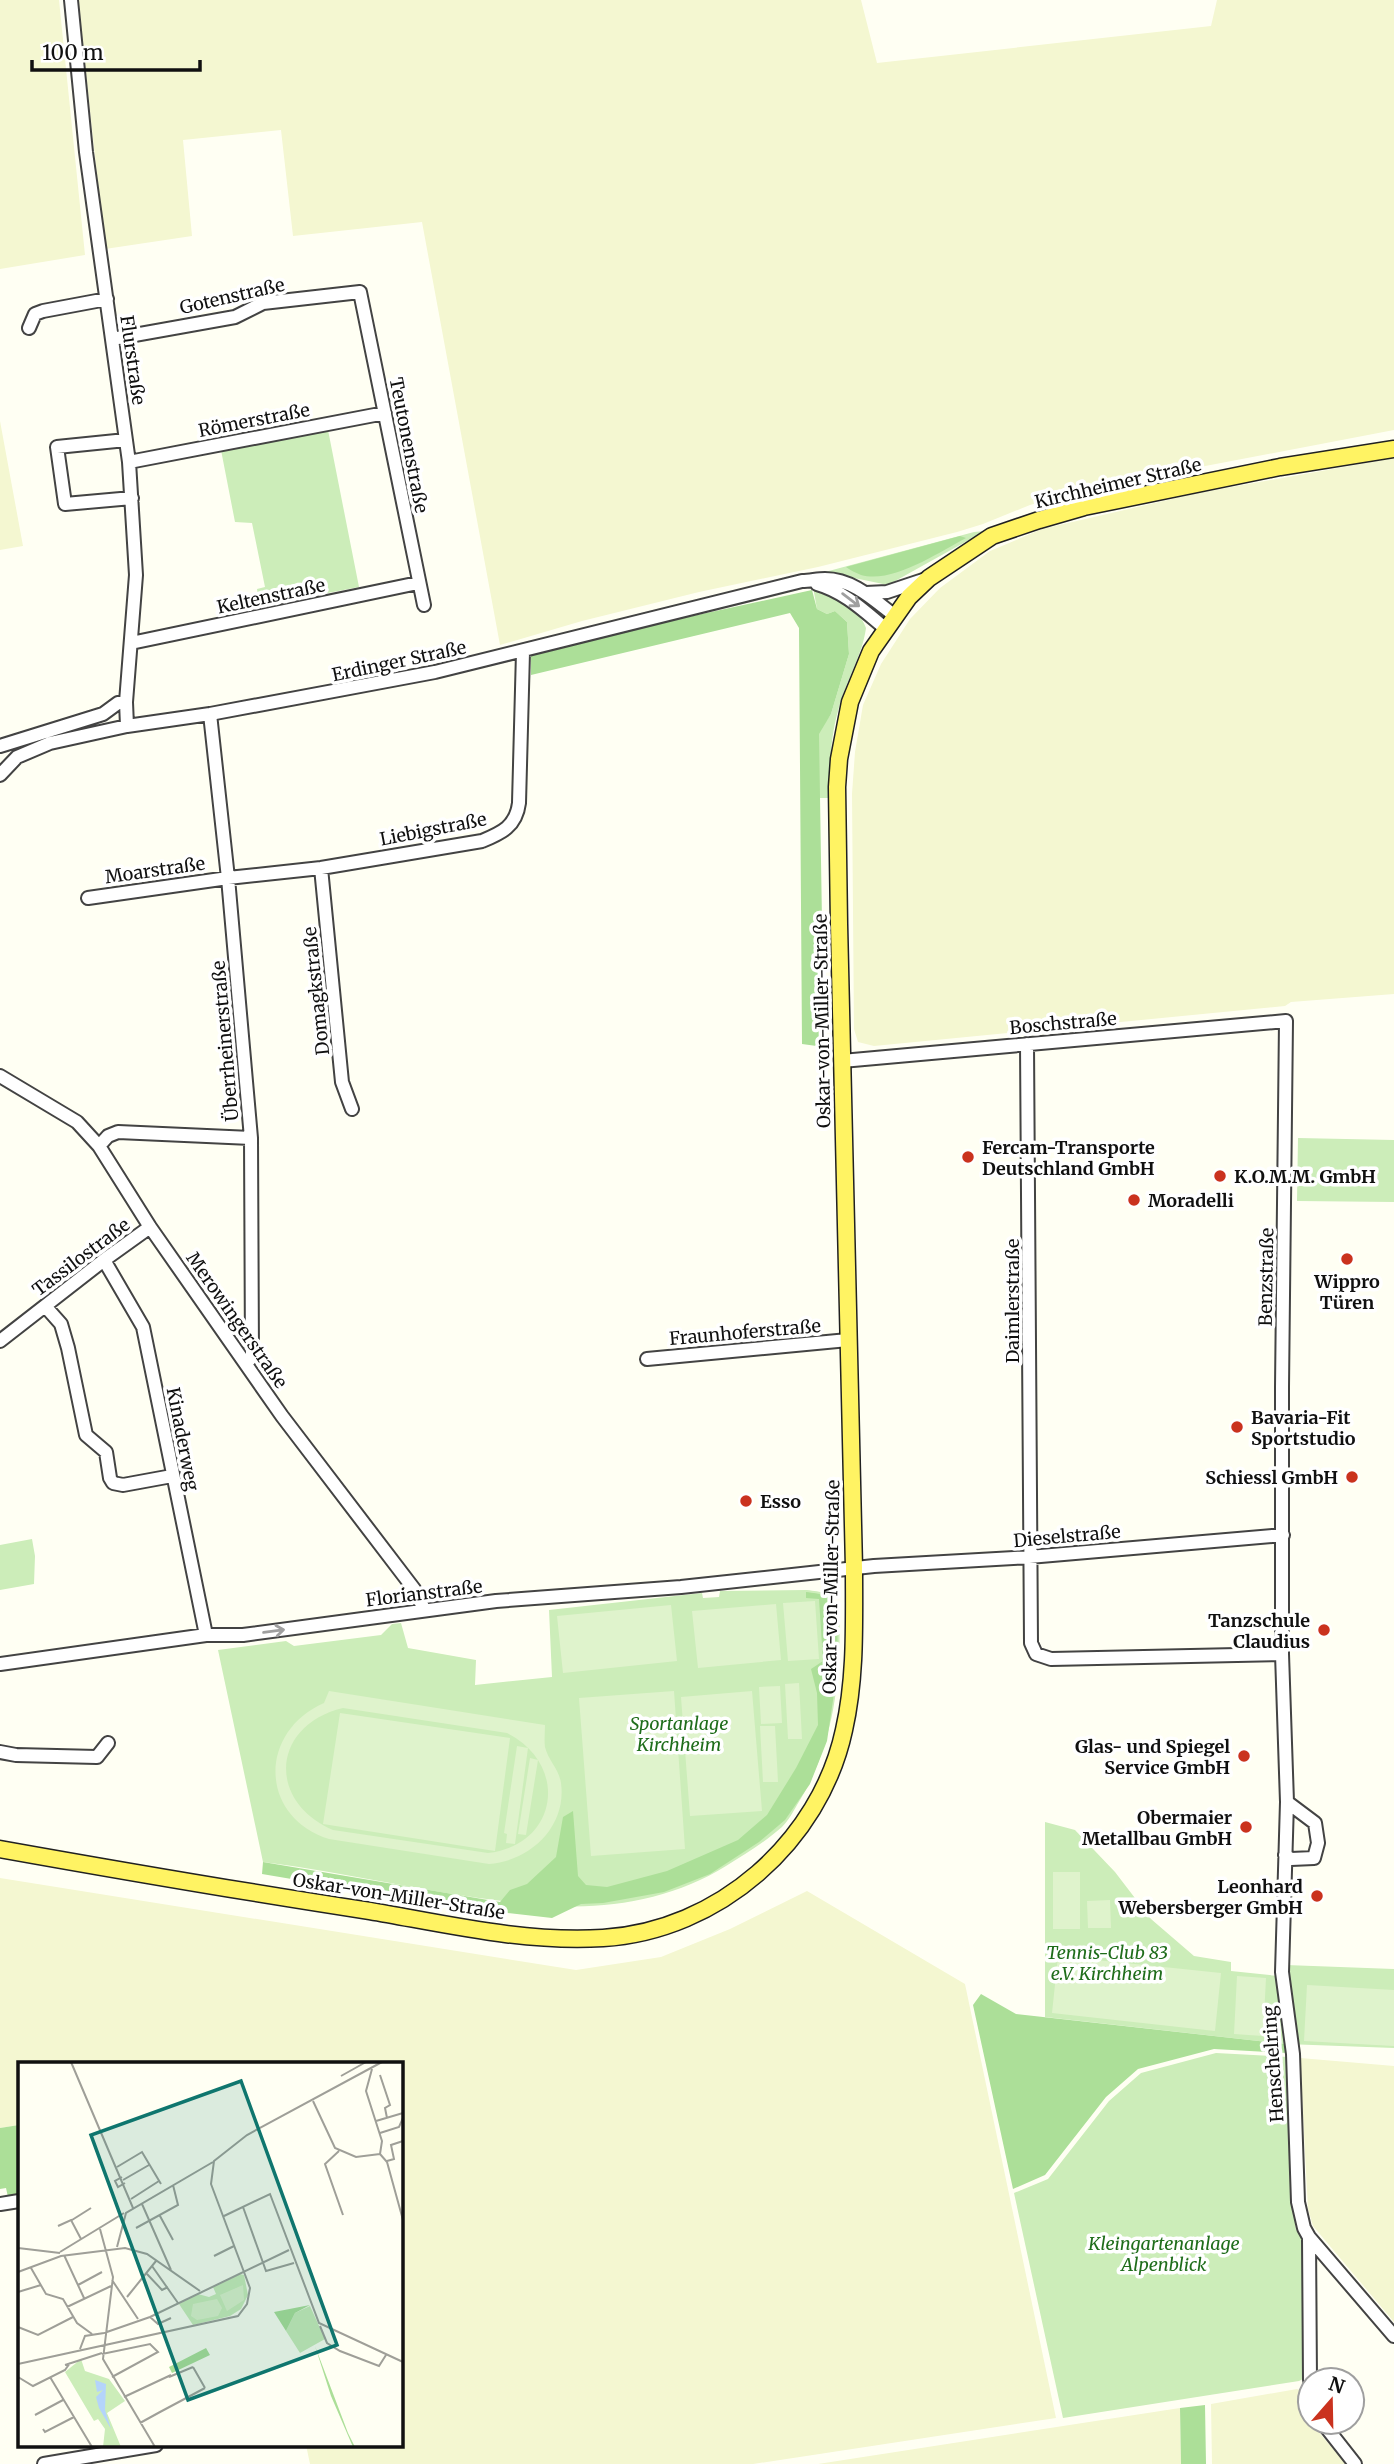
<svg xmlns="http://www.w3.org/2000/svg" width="1394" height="2464" font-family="Merriweather,serif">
<rect width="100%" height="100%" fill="#fffff3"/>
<path fill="#f4f7d1" d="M0 0H59L85 255 0 269Z
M78 0H861L877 63 1211 26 1217 0H1394V430L1085 489 1030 505 983 524 957 532 818 567 699 592 582 621 500 645 422 222 293 236 281 130 183 140 192 236 105 249Z
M0 421 23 546 0 550Z
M1394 458V994L1291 1002 1285 1006 874 1046 858 1042 854 1029 852 794 855 752 863 705 881 664 910 619 940 588 990 551 1042 529 1198 493Z
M0 1878 576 1970 661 1957 730 1929 807 1891 965 1984 1056 2418 753 2464H310L306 2445H401V2063H19V2125L0 2128Z
M1300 2058 1394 2066V2322L1313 2226 1308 2209Z
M1297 2389 1302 2391 1310 2422 1346 2464H1212L1211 2404Z
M1180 2408 1181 2464H818Z"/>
<path fill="#ccedb9" d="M328 430 359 587 260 606 257 589 265 587 252 523 235 522 221 450Z
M985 531 888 585 825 572 974 532Z
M813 587C833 593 859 607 866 628 862 657 845 682 838 711 830 739 830 768 828 798H819L818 733 831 714 849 654 847 622 835 611 827 614 817 609Z
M1298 1138 1394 1140V1202L1297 1201Z
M32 1539 35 1556 34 1584 0 1590V1545Z
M807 1590C821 1592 831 1592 839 1605 842 1674 835 1745 797 1805 793 1812 788 1821 782 1827 765 1842 745 1854 726 1866 677 1897 614 1909 558 1906 458 1901 361 1874 263 1862L218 1650 286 1641 294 1646 381 1635 392 1624 401 1623 408 1648 476 1660 475 1685 552 1677 549 1610 702 1593 703 1598 719 1597 720 1591Z
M1045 1822 1075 1830 1115 1872 1151 1919 1194 1956 1231 1962V1971L1278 1976 1286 1965 1394 1969V2048L1286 2044 1045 2017Z
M1216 2053 1288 2057 1291 2185 1296 2230 1305 2236 1307 2377 1299 2381 1063 2418 1014 2193 1048 2179 1109 2101 1141 2073Z"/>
<path fill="#acdf98" d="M960 536 966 538C939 552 893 584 861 575 856 573 850 570 846 567Z
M812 590 817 609 827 614 835 611 847 622 849 654 831 714 819 734 824 1047 802 1044 799 628 790 613 531 675V655L573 642Z
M806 1592C820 1594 830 1594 838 1606L837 1673 827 1741 810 1784 785 1820 759 1842 710 1874 664 1892 603 1903 581 1904 552 1918 457 1907 262 1874 263 1862 500 1902 510 1890 527 1884 556 1857 563 1817 573 1811 578 1876 586 1885 607 1887 667 1871 738 1840 767 1815 796 1768 818 1725 817 1693 811 1669 823 1661 819 1599 806 1598Z
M981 1994 1016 2014 1286 2044 1287 2053 1214 2049 1138 2069 1106 2097 1045 2175 1013 2189 973 2005Z
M19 2125V2196L8 2197 6 2188 0 2189V2128Z
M1205 2405 1206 2464H1181L1180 2408Z"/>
<path fill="#dff3cc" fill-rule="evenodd" d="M815 1601 819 1659 788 1661 783 1603Z
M776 1604 781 1660 698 1668 692 1611Z
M671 1605 677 1661 563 1673 557 1616Z
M799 1683 802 1739H788L785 1684Z
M780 1686 782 1723 761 1724 759 1687Z
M329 1691 545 1725C545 1732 544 1740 545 1747 548 1760 559 1769 561 1783 567 1827 530 1861 489 1864L329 1839C259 1817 258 1732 324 1703ZM343 1708 507 1733C570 1765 558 1845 488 1853L333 1830C266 1801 272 1725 343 1708Z
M674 1691 685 1849 591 1856 579 1698Z
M752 1691 762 1811 690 1816 681 1697Z
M340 1713 510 1738 495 1851 323 1824Z
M760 1726H775L778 1782H763Z
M517 1746 528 1748 515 1844 506 1843 507 1834 504 1833Z
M530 1758 538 1760 526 1835 518 1834Z
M1053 1872H1080V1929H1053Z
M1110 1900 1111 1928H1088L1087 1901Z
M1058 1956 1221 1973 1215 2031 1052 2013Z
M1237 1976 1266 1978 1263 2036 1234 2034Z
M1307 1985 1394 1990V2046L1304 2041Z"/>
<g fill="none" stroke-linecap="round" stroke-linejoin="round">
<g stroke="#434343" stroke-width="16">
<path id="minor" d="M71 0 86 152 129 462 136 575 126 702 127 726
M29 328 35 314 43 311 107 299
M112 339 235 317 263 303 360 292 424 605
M126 440 57 447 65 504 132 498
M129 462 385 413
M817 584C845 592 864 611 886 629
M866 593 887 592 923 580
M131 643 418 583
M210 714 228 878 251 1138 252 1357 246 1364
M0 746 103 714 118 703 126 702
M0 775 17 757 50 743 127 726 210 714 435 672 802 581C810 581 817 579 825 579 853 579 874 600 895 616
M321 868 342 1082 352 1109
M88 898 228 878 321 868 482 841C501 833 516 827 519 803L523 652
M1027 1044 1031 1643 1036 1654 1051 1659 1282 1654
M842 1061 1286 1021 1282 1387V1654L1287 1802 1282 1972 1293 2054 1298 2202 1304 2228 1309 2237 1394 2336
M0 1076 77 1122 99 1146 150 1227 282 1416 414 1589 424 1609
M99 1146 108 1136 118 1132 251 1138
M104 1260 143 1327 206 1635
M45 1306 61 1324 68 1348 86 1435 106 1452 110 1478 113 1483 123 1485 172 1476
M0 1341 104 1260 150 1227
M647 1359 848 1340
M0 1664 206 1635H243L496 1601 681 1587 874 1566 1029 1557 1283 1535
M0 1752 16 1755 97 1757 108 1743
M1285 1855 1291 1859 1314 1858 1318 1843 1315 1823 1287 1802
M0 2204 19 2201
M1309 2238 1310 2380
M1322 2422 1355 2464
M44 2464 156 2445"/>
</g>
<g stroke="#212121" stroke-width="19">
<path id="major" d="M0 1849C123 1871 246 1892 370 1911 446 1924 525 1943 603 1938 718 1931 820 1842 844 1730 856 1677 854 1623 854 1568L839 924 837 787 839 759 850 702 871 651 909 597 929 578 992 536 1039 520 1084 507 1280 467 1394 449"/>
</g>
<use href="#minor" stroke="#fff" stroke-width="12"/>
<use href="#major" stroke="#fff363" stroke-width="16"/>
</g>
<defs><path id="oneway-shaft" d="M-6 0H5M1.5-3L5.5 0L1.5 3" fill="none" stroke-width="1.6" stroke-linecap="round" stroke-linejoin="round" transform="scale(1.75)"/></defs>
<g stroke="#9f9f9f">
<use href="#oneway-shaft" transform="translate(851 600) rotate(37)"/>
<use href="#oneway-shaft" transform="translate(274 1631) rotate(-8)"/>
</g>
<g fill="#ca321e" stroke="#fff" stroke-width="2.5">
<circle cx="968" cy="1157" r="7"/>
<circle cx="1220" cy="1176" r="7"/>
<circle cx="1134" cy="1200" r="7"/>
<circle cx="1347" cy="1259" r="7"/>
<circle cx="1237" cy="1427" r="7"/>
<circle cx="1352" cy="1477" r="7"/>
<circle cx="746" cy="1501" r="7"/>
<circle cx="1324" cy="1630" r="7"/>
<circle cx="1244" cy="1756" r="7"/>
<circle cx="1246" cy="1827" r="7"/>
<circle cx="1317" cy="1896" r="7"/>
</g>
<g text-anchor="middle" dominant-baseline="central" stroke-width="7" stroke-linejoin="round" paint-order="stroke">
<g font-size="18" fill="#101010" stroke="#fff">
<text transform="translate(232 296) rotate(-13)">Gotenstraße</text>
<text transform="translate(133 360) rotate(82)">Flurstraße</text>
<text transform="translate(254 420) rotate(-11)">Römerstraße</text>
<text transform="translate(409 445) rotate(79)">Teutonenstraße</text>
<text transform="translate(1118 483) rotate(-13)">Kirchheimer Straße</text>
<text transform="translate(271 596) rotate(-12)">Keltenstraße</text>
<text transform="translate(399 661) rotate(-12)">Erdinger Straße</text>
<text transform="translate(433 829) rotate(-11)">Liebigstraße</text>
<text transform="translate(155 870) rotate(-8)">Moarstraße</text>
<text transform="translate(316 991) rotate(-96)">Domagkstraße</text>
<text transform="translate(822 1021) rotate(-91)">Oskar-von-Miller-Straße</text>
<text transform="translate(1063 1023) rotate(-5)">Boschstraße</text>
<text transform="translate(225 1041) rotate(-95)">Überrheinerstraße</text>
<text transform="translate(81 1257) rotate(-37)">Tassilostraße</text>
<text transform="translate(1266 1277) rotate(-89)">Benzstraße</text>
<text transform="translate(1012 1301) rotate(-90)">Daimlerstraße</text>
<text transform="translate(237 1320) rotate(55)">Merowingerstraße</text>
<text transform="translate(745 1332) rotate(-5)">Fraunhoferstraße</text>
<text transform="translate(183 1439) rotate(79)">Kinaderweg</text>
<text transform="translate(1067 1536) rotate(-5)">Dieselstraße</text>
<text transform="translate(831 1587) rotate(-89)">Oskar-von-Miller-Straße</text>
<text transform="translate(424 1593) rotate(-7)">Florianstraße</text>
<text transform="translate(399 1896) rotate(9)">Oskar-von-Miller-Straße</text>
<text transform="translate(1273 2064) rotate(-94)">Henschelring</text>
</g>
<g font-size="18" font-weight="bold" fill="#101010" stroke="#fff" text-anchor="start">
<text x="982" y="1147">Fercam-Transporte<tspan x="982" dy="21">Deutschland GmbH</tspan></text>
<text x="1234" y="1176">K.O.M.M. GmbH</text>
<text x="1148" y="1200">Moradelli</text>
<text x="1347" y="1281" text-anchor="middle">Wippro<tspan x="1347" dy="21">Türen</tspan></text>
<text x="1251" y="1417">Bavaria-Fit<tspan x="1251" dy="21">Sportstudio</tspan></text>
<text x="1338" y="1477" text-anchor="end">Schiessl GmbH</text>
<text x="760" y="1501">Esso</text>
<text x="1310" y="1620" text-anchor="end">Tanzschule<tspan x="1310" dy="21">Claudius</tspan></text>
<text x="1230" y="1746" text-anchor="end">Glas- und Spiegel<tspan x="1230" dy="21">Service GmbH</tspan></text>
<text x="1232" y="1817" text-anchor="end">Obermaier<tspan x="1232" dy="21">Metallbau GmbH</tspan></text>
<text x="1303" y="1886" text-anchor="end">Leonhard<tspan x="1303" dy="21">Webersberger GmbH</tspan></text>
</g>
<g font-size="18" font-style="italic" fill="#1f6d1b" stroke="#fff">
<text x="679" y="1723">Sportanlage<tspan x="679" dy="21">Kirchheim</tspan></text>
<text x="1107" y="1952">Tennis-Club 83<tspan x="1107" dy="21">e.V. Kirchheim</tspan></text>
<text x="1164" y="2243">Kleingartenanlage<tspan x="1164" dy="21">Alpenblick</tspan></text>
</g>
</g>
<g transform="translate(18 2062)">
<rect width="385" height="385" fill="#fffff3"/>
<path d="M222 212 226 213 230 233 223 247 212 254 175 263 161 242 180 232 191 235 198 232 195 225ZM292 244 307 277 282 291 268 269 277 251ZM63 297 67 309 91 317 107 339 89 351 103 385H85L87 367 80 357 76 359 47 310Z" fill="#ccedb9"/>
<path d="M292 243 277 251 268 269 256 250ZM297 284 330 371 337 385H335L313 334ZM188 286 192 293 154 311 151 305Z" fill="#acdf98"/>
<path d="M225 223 226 238 209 249 202 233ZM199 237 204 246 200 254 179 258 173 254 175 242Z" fill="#dff3cc"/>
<path d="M77 318 88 322 87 348 93 367 81 346 78 335 85 328 79 330Z" fill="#b4d4fa"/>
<path fill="none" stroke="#9f9f98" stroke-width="2" d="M53 0 115 146M354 7 348 29 364 79 362 92M362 13 372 43 367 46 369 56M323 14 348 0M295 39 317 86 338 95 362 92M358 59 385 51M362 71 381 65 385 56M321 89 307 102 325 153M362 92 369 100 385 158M369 99 376 97 373 83 385 79M99 105 124 90 143 122M104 115 97 119 100 125 107 121M105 118 131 103M113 137 141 119M124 142 153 208M225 145 248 209 276 201M142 154 155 178M206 154 252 132 301 261 385 300M54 158 73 146M40 164 53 158 63 177M118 166 160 143 155 123M82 167 95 215 85 297 137 385M99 185 108 151 195 100M0 186 42 191M42 190 106 151M46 193 66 236M196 194 216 184M134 204 160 241M13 206 28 232 45 237 59 261 74 272M0 210 43 194 107 186 129 192 182 229M129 212 144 228 150 225M94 218 120 257M60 223 84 210M0 230 23 223M109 235 138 199M49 245 93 224M132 255 140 262 153 256M302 264 309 281 322 289 361 304 368 293M0 265 20 273 55 255M86 271 132 255 271 188M62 287 67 274 86 271M84 292 132 282 140 290 94 315M0 302 220 254 229 242 232 226 193 122 196 99 229 73 364 0M47 303 84 291M175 305 187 326M0 315 15 324 47 308 52 301M32 315 74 385M151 315 175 305M106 335 153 313M142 350 187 326M17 353 45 338M122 361 142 350M25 367 27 370 56 355"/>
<path fill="#0f766e" fill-opacity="0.15" stroke="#0f766e" stroke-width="3.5" d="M223 19 319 283 170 338 73 73Z"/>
<rect width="385" height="385" fill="none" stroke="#101010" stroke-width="3.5"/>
</g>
<g transform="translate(1331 2401) rotate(20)"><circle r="33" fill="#ffffff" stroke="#9f9f9f" stroke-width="2"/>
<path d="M0-5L12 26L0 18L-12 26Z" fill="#ca321e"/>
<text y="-10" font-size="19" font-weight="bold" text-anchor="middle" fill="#101010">N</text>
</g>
<path d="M32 60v10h168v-10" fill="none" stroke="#101010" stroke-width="3.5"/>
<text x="42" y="60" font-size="21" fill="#101010" stroke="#ffffff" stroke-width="5" paint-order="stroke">100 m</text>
</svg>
